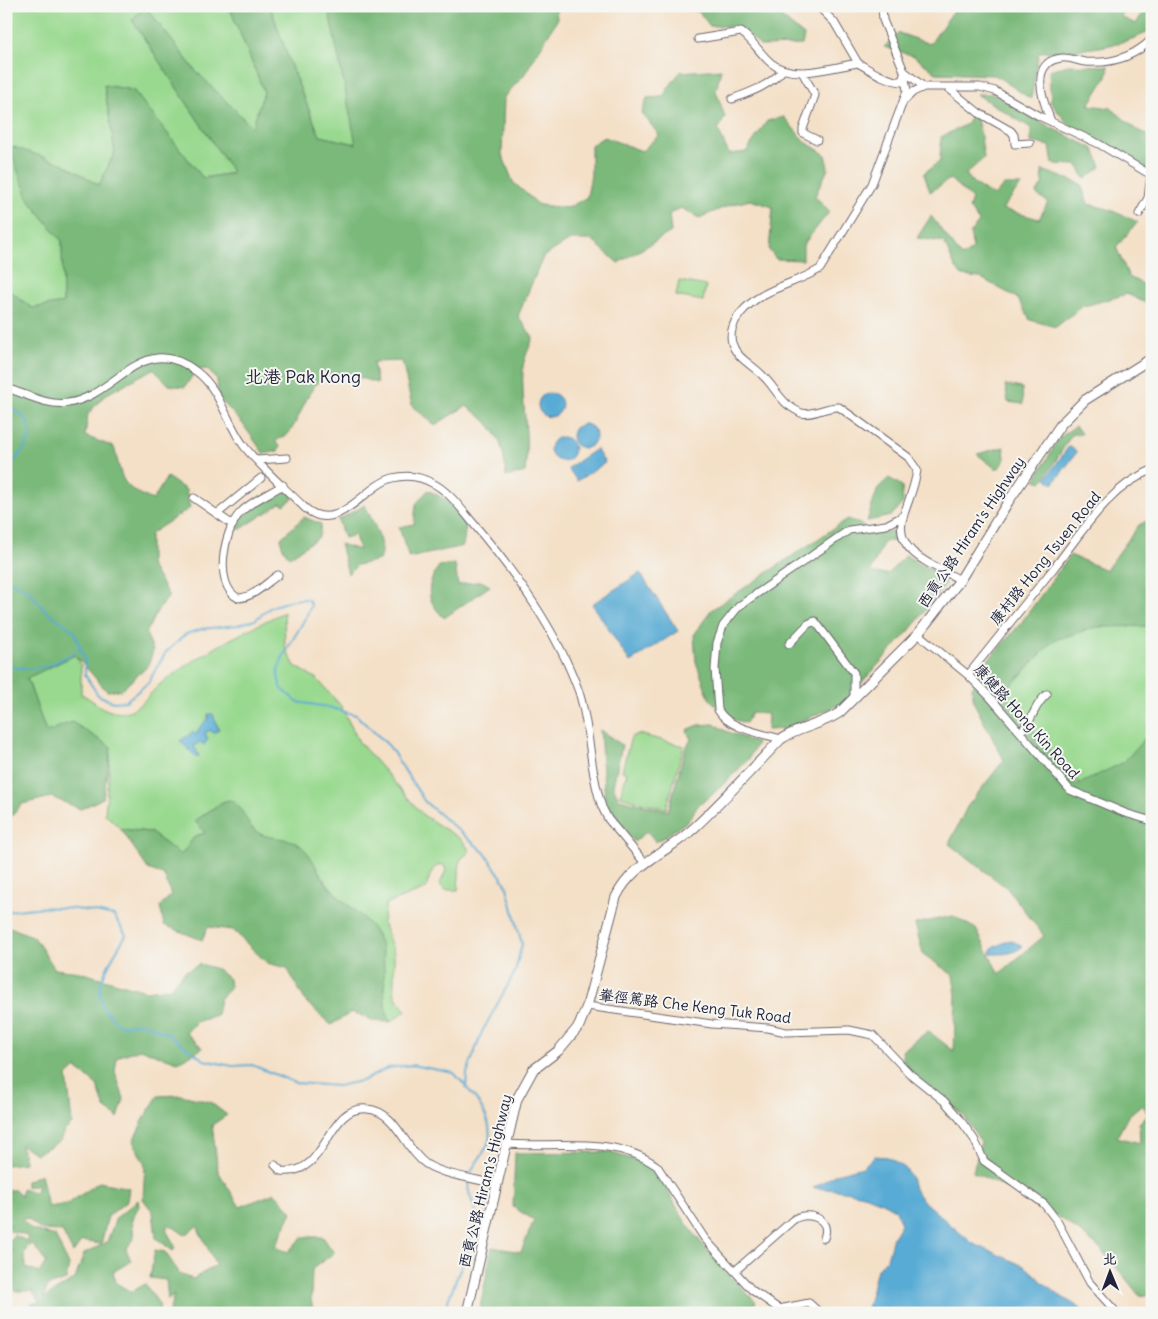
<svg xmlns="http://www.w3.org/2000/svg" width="1158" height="1319" font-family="Delius,'LXGW WenKai TC',sans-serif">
<rect width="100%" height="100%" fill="#f6f6f2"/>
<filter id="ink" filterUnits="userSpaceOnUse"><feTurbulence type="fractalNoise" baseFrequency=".02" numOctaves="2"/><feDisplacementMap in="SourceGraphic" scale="10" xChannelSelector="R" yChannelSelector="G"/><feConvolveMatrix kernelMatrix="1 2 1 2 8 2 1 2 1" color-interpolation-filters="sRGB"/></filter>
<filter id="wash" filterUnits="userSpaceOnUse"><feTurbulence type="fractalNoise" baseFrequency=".0096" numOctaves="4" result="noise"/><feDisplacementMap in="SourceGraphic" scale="20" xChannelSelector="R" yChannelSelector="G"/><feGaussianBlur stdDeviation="1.12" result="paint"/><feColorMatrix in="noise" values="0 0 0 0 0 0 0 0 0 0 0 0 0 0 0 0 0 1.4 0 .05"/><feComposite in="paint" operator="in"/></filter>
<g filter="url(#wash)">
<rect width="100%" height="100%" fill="#f4e0c7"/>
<path fill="#99d98f" stroke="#5e7e65" d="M6 6H229L264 92 253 128 195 70 145 7 132 20 233 173 203 178 133 90 104 86 115 152 99 185 64 164 29 200 62 241 63 304 32 308 6 288Z
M270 6H328L357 144 320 136 292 69Z
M679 281 706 286 703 301 676 296Z
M284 612 285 647 295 666 317 679 341 706 359 742 423 815 462 840 470 851 460 860 458 890H444L440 884 446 870 443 864C431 865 429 879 426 889L386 904 383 922 394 953V991L397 999 406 1011 390 1022 384 1006 383 955 377 934 338 896 291 842 268 838 256 832 246 821 240 809 219 804 195 821 206 833 195 836 181 855 150 832 121 829 105 814 111 747 46 732 27 678 75 655 81 665V694C95 700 104 714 122 712 141 711 150 691 164 681 202 653 241 633 284 612Z
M1152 615V810L1071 779 1031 735 1033 729 1025 721V710L1016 706 987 675 1043 637Z
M638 734 684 746 666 809 620 796 627 773 622 771 631 737Z"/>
<path fill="#7ab97a" stroke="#4e6e5a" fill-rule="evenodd" d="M145 6 195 70 252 127 264 92 229 6H270L292 69 320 136 356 144 328 6H556L557 20 524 75 504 97 502 154 513 182 539 205 568 208 587 197 591 174V145L604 137 642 151 659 135 642 113 647 98 662 97 680 72 721 69 716 91 725 117 718 130 729 154 746 152 767 121 784 117 804 141 826 155 828 169 815 196 829 212 803 245V260L776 259 769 250 773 207 750 200 730 205 699 218 681 208 669 214 671 232 618 263 592 240H570L543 257 518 316 533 338C530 347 524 357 523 367 521 404 530 436 525 472L506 477C504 442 496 425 466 406L435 425 412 406 402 361 373 362 377 383C365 380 348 372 335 373 308 376 303 417 288 434 285 437 279 439 275 441L280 446 278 451 264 454 242 423 219 398 217 380 207 369 196 370 185 387 169 385 153 369 105 395 88 414 85 436 114 447C123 480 119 486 153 500L167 477 186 490 190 508 150 534V565L169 596 156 613 146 633 153 651 148 666 121 690 107 691 75 655 27 678 46 732 72 722 111 747 103 798 81 809 51 797 22 804 6 823V288L32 308 63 303 62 241 29 200 8 145 64 164 99 185 115 152 104 85 133 90 203 178 233 173 132 20Z
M677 6H777L774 11 804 36 802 45 760 46C741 26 738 25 710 26L699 12Z
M957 6H1125L1121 17 1136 24 1147 6H1152V30C1117 49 1078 50 1039 52L1031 99 995 75 936 73 914 56 884 47 899 33 930 44Z
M1068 65 1109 66 1107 76 1089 105 1111 108 1137 130 1152 137V172L1068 124 1051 103 1049 70Z
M976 94H993L1054 129 1094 149 1101 167 1085 179 1077 165 1053 164 1050 146 1031 142V128Z
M974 109 980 131 984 158 966 174 974 184 994 196 1004 185H1021L1002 209 1039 219 1048 202 1036 194 1043 183 1042 170 1081 184 1088 204 1108 209 1138 222 1116 247 1129 277 1152 289V306L1127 294 1081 307 1056 327 1030 320 1017 298 981 278 962 276 955 267 944 242 917 238 931 216 962 257 973 249 970 233 979 222 969 208 972 199 950 179 930 192 924 173 940 161 941 137 967 124Z
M1005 385 1022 388 1023 404 1008 402Z
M1075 426 1082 434H1072L1042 482 1035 480 1059 438Z
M1004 447 1005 459 999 468H995L977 454Z
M889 478 902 486 903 503 891 516 867 521 878 488Z
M284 487 294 498 284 505 281 503 241 529H236L235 524 248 509Z
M428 490 446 500 466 525 463 546 409 558 399 527 414 524 416 504Z
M365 505C371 520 387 544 379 560L357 565 348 574 340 544 359 550 355 535 344 538 338 520Z
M304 517 321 524 319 537 289 557 282 546 281 538Z
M1152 518V626L1097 627 1054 640 1004 693 1077 785 1124 762 1152 730V1296L1139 1295C1127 1281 1115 1264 1102 1251 1065 1216 1018 1193 973 1172L981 1142 963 1115 905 1067 902 1051 928 1031 954 1051 956 995 953 975 923 954 915 924 953 916 976 929 999 974 1044 936 1007 888 949 844 967 807 1004 760 974 703 972 688 988 660 1021 623 1070 555 1106 570 1139 525ZM1141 1105 1148 1114 1139 1123 1140 1143 1117 1137 1128 1116Z
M848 519 860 524 873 535 896 530 901 541H884L870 573 888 574 906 555 919 564 942 574 945 585 909 631 843 703 784 729 767 730 768 714 751 713 746 723 728 718 709 698 696 662 694 635 711 610Z
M455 564 458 585 481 581 490 586 444 618C426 600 425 587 439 566Z
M714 724 726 731 757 743 748 760 712 795 699 804 688 821 656 842 647 831 634 842 605 801 600 730 622 745 613 786 619 799 668 811 686 747 691 740 687 730 699 725Z
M229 800C243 803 244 822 255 831 268 841 289 835 301 846 313 856 319 875 329 887 343 904 368 916 377 936 391 963 378 994 390 1022L375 1021 352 1012 331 1025 306 1002 287 968 267 963 233 930 208 927 202 940 164 925 160 906 171 895 164 875 148 869 121 829 150 832 181 855 195 836 205 833 195 821 222 802Z
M10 927 34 937 55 969 79 972 146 991 171 988 184 972 200 964 217 969 229 979 230 987 220 999 217 1015 196 1022 186 1033 203 1048 178 1062 140 1049 117 1057 115 1072 124 1099 118 1118 105 1108 97 1085 76 1068 67 1076 72 1124 64 1131 60 1141 36 1154 21 1145 25 1163 6 1165V929Z
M181 1095 210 1102 227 1115 212 1125 218 1171 240 1207 275 1193 292 1212 275 1247 288 1252 302 1237H323L334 1253 312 1269 311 1300 314 1313H167L169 1312 174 1295 168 1300 166 1280 150 1278 155 1250 165 1252 180 1274 193 1279 216 1265 197 1226 185 1235 169 1224 166 1230 175 1246 173 1251 156 1238 153 1212 143 1199 145 1165 133 1141 147 1113 158 1096Z
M608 1152C621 1156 636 1159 648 1167 666 1180 674 1206 687 1224 707 1252 731 1278 756 1302L747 1313H479L492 1247 521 1252 534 1220 513 1207 515 1153Z
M41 1174 48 1207 68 1204 99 1182 129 1188 127 1201 108 1216 101 1244 82 1241 73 1253 62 1231 41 1230 27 1218 22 1220 32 1230 55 1236 69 1265 66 1280 47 1286 44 1298 75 1279 84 1254 107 1242 116 1218 138 1200 139 1206 132 1219 134 1239 126 1249 131 1261 113 1272 116 1283 131 1292 145 1284 159 1304 160 1313H32L31 1304 39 1302 32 1291H16L6 1288 11 1274 6 1266V1257L14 1251 6 1248V1244L14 1235 26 1241 28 1237 23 1234 6 1230 10 1225 6 1222V1190H16L21 1197 22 1189 36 1192 38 1184 26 1187V1181ZM32 1244 46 1262 39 1273 26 1268 24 1255 27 1247Z"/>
<path fill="#59abd4" stroke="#3e6688" d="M538 405a12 12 0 1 1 24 0a12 12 0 1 1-24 0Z
M572 436a12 12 0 1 1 24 0a12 12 0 1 1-24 0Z
M550 449a12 12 0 1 1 24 0a12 12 0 1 1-24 0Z
M1069 446 1077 452 1053 484 1046 478Z
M596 449 605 463 577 481 568 468Z
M640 573 678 631 630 662 592 604Z
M208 714H213L219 730 213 733 210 730 205 733 208 739 204 745 200 742 194 746 199 756 197 758 180 741 193 732 196 735 199 728 208 719Z
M1010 940 1023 946C1013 955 1003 954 990 954L992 948Z
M874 1156 888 1157 905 1168 911 1177 914 1189 923 1201 972 1243 1026 1267 1054 1292 1088 1313H866L877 1269 887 1259 893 1237 901 1224 896 1210C870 1193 844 1190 813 1188L836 1174 863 1167Z"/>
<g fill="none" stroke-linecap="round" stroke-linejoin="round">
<path stroke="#59abd4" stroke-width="2" d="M6 405C11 409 18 411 23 416 42 435 19 456 6 470
M6 579 29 591 45 610 74 631 85 660V675L98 695 113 702 126 701 148 683 166 652 186 634 202 629 237 625 255 620 271 607 292 600 308 599 311 605C304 627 282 650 278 672 278 676 280 683 280 687L297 702 328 707 356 715 389 746 425 802 485 853 506 884 522 944 515 972 482 1032 467 1073 466 1087
M6 666C39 672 53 667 80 648
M6 912C43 904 79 907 114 916L126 935C116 953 93 983 102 1005 105 1012 115 1020 120 1026L143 1023 168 1034 204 1060 232 1066 252 1065 296 1083 338 1086 365 1080 388 1068 412 1065 454 1073C470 1091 494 1115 489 1141 486 1153 473 1163 470 1176
M444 1313C453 1283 468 1255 476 1225 480 1208 465 1197 469 1180"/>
</g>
</g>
<g filter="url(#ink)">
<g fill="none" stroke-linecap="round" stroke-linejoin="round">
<g stroke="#6c646c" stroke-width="9">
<path id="minor" d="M818 6 834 22 858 63
M882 6 883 20 904 71 907 91 872 184 820 269C793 285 761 288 740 314 734 321 729 333 732 343 736 358 753 365 763 376 772 384 778 397 788 405 792 408 797 411 801 413 814 416 826 406 839 407L908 457 917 470C915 486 909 499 904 514 890 553 935 565 960 580
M698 39 741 32C753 40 760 54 771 63 793 81 832 67 858 63 872 71 885 80 902 82L904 74
M904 71 924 87
M802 72 815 95 803 129V133L817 140
M948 88 979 113 1011 131 1014 135 1015 144 1030 143
M732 99C751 92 769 86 783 70
M906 99 913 92 924 87H980L995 91 1039 116 1099 144 1151 175 1148 198 1139 214
M1051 121C1043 102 1028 61 1062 58 1069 57 1077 61 1085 62 1110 64 1134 57 1152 39
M6 388C26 394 47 406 68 403 117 396 142 329 197 372 220 389 227 424 244 446 261 468 285 488 305 508 338 536 363 486 393 478 408 474 423 477 436 485 451 494 462 510 473 523 515 573 557 630 579 692 591 730 589 770 602 807L608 819 644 862
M257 460 287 458
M194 498 233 525
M217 514 261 478
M278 575C266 583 253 598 238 598 213 585 224 530 240 513 251 501 269 494 283 485
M918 634 968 675 989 696 1070 790 1125 813 1152 821
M789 644 808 624 815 621 854 673V698
M968 675C996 640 1024 605 1053 569 1081 534 1108 487 1152 470
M1020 732C1035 719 1032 707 1047 694
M781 739C761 733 729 729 718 710L715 669 717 643 723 626 739 606 849 530 886 525 903 516
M587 1006 712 1024 768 1028 786 1032 849 1030 873 1035 909 1073 944 1101 959 1118 974 1139 984 1161 1044 1204 1057 1221 1090 1283 1117 1313
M505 1144C555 1148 615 1135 657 1166L705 1239 752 1290 779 1309 809 1303 820 1313
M275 1165 281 1171C329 1177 325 1105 367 1109 397 1111 404 1149 426 1164 443 1175 476 1179 496 1184
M735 1271 793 1220C807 1210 832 1218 824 1238"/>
</g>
<g stroke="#6c646c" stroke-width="11">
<path id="major" d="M467 1313 517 1099 533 1070 558 1051 579 1026 587 1006 616 897C633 862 668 853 695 827 725 799 753 768 781 739 800 727 821 725 839 713L918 634 960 580 1008 502 1061 424 1085 400 1152 358"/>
</g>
<use href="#minor" stroke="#fff" stroke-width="7"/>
<use href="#major" stroke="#fff" stroke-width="9"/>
</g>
</g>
<g text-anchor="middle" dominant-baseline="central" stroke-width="4" stroke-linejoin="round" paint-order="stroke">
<g font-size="15" fill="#22223b" stroke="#f6f6f2">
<text transform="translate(971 532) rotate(-56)">西貢公路 Hiram's Highway</text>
<text transform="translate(1045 558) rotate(-51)">康村路 Hong Tsuen Road</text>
<text transform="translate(1027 721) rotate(48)">康健路 Hong Kin Road</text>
<text transform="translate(695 1006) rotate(7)">輋徑篤路 Che Keng Tuk Road</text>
<text transform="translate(485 1181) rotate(-76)">西貢公路 Hiram's Highway</text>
</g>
<g font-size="18" fill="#22223b" stroke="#f6f6f2">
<text x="303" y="376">北港 Pak Kong</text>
</g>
</g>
<rect width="1158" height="1319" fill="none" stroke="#f6f6f2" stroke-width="25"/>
<g transform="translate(1110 1272) rotate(359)" stroke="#f6f6f2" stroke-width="4" paint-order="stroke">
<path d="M0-4L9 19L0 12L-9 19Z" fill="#22223b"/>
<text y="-8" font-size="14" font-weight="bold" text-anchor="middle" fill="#22223b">北</text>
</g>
</svg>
